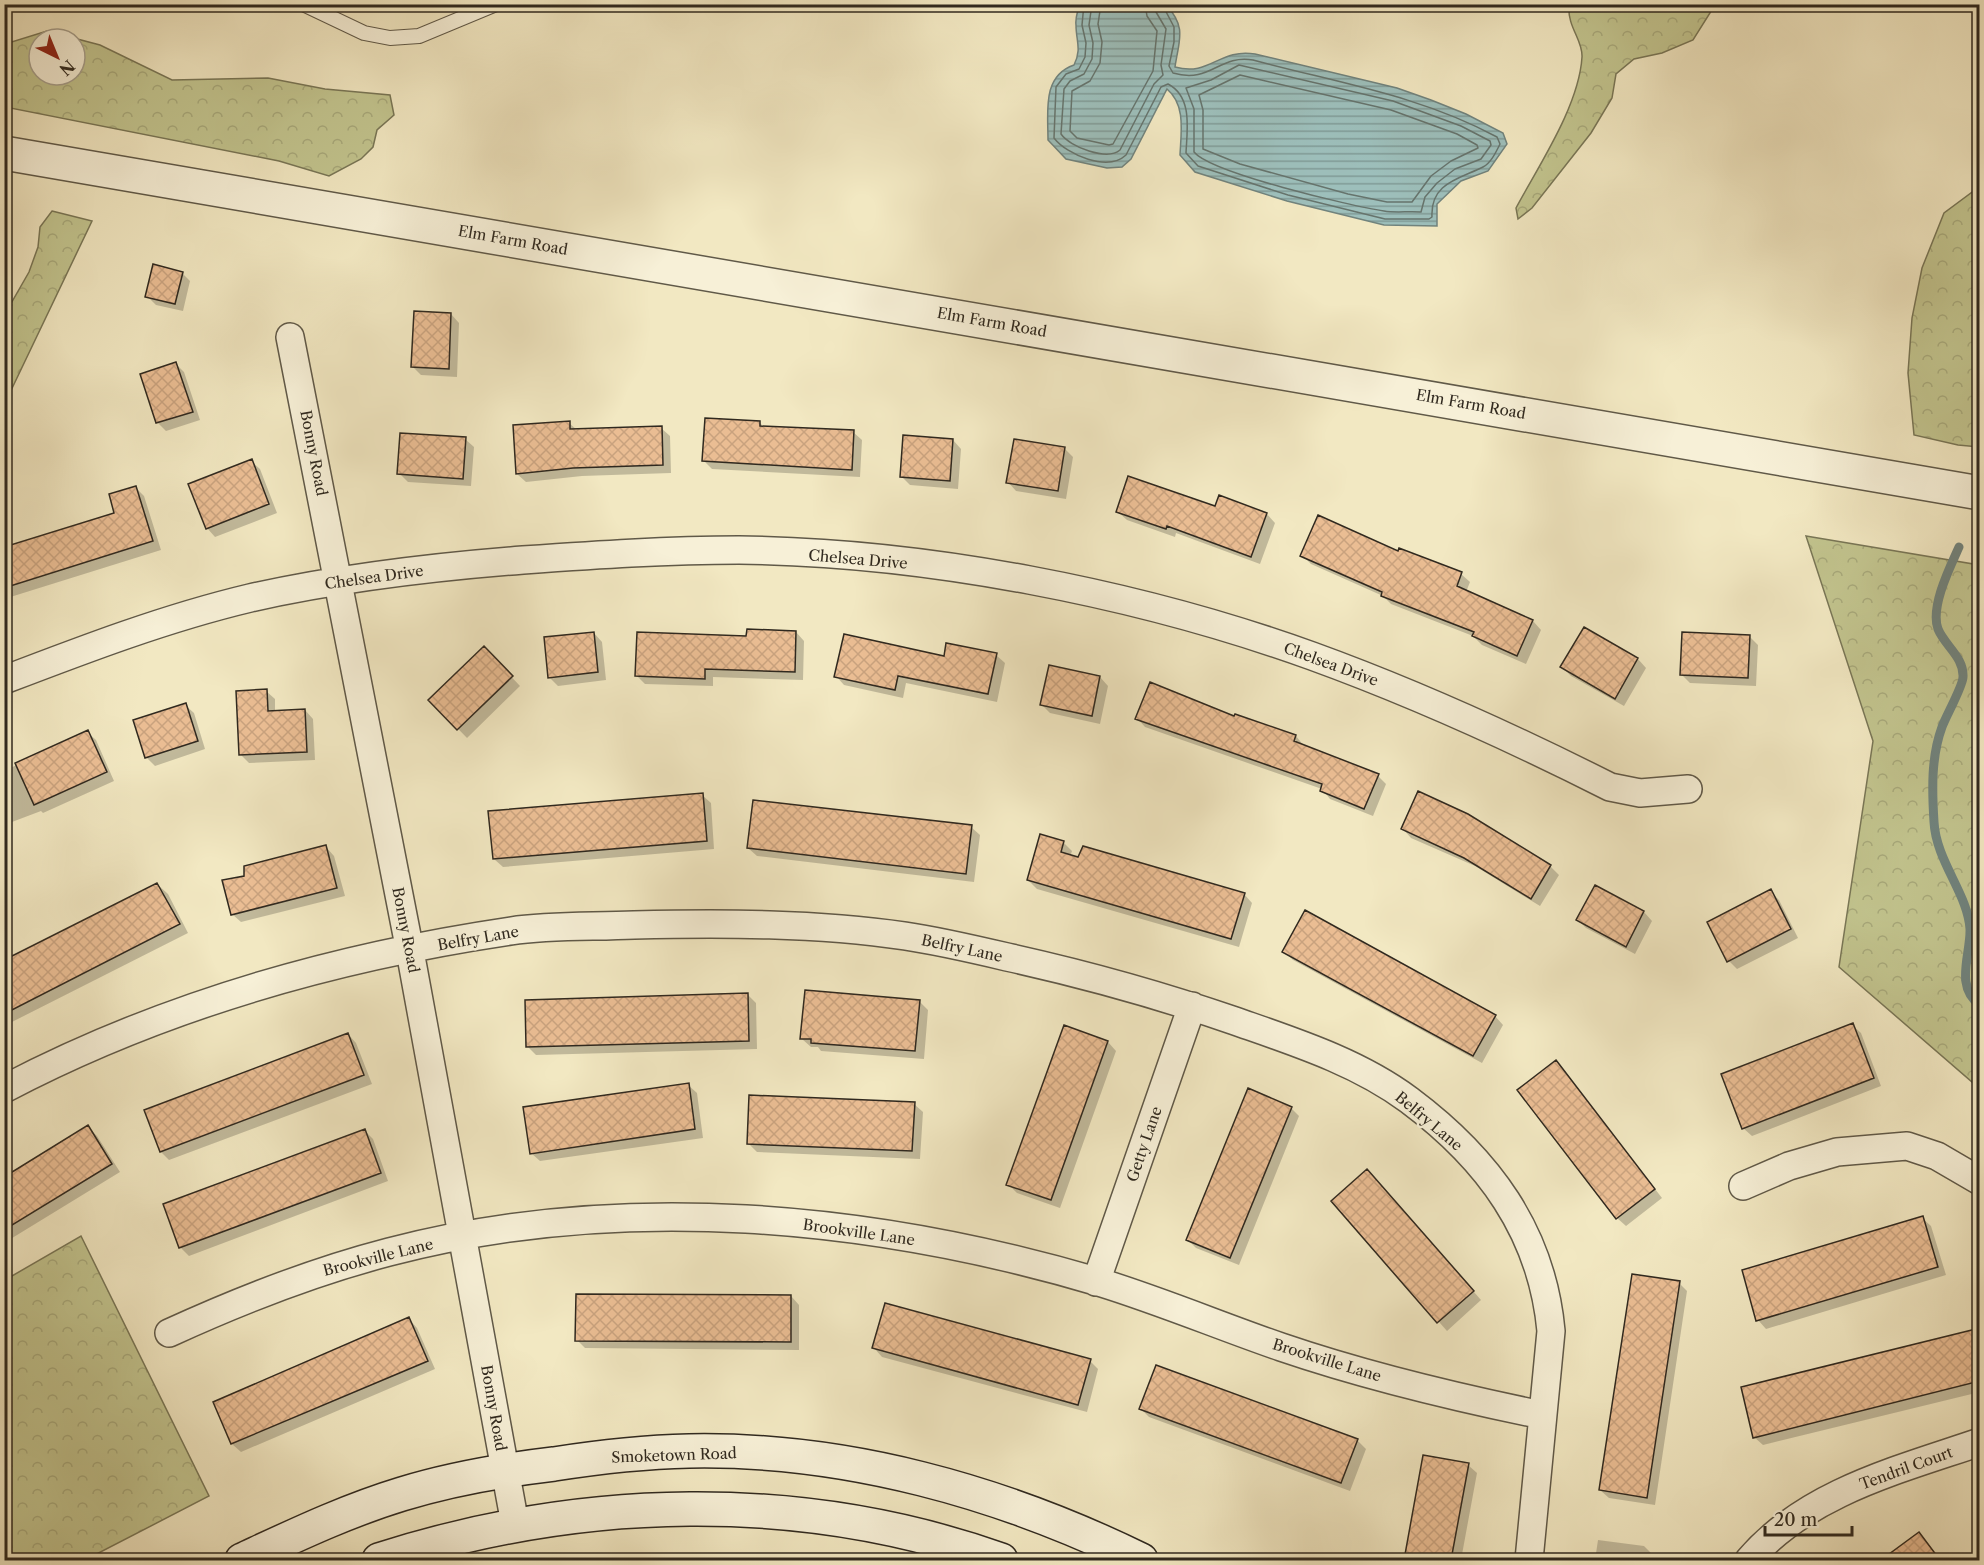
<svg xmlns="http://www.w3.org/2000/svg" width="1984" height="1565" font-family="'Libre Caslon Text',serif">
<defs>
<pattern id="forest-crowns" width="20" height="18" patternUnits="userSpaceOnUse" patternTransform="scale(1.5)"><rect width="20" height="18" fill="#c2c48e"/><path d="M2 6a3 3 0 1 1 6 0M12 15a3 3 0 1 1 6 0" fill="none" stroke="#a7a87a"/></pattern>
<pattern id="water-rules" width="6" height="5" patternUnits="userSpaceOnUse" patternTransform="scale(1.5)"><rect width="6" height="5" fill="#9dbfbb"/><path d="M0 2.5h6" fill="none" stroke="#809b97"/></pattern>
<pattern id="building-cross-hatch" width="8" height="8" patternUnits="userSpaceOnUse" patternTransform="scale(1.5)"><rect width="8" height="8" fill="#eabd93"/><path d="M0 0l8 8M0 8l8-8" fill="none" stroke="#c9a27e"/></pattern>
</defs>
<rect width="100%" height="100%" fill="#f2e8c2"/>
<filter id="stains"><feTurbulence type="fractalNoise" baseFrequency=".00333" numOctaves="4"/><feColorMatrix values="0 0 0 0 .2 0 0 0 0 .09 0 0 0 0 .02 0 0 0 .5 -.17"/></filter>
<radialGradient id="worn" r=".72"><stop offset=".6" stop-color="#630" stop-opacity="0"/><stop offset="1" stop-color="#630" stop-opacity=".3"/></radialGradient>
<path fill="url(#forest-crowns)" stroke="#797656" stroke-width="1.5" fill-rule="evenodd" d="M1569 5H1715L1693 40 1662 53 1634 59 1616 74 1612 98 1591 133 1532 208 1518 219 1516 208C1539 165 1579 106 1582 57 1583 40 1567 27 1569 5Z
M47 31 100 45 172 80 268 78 325 89 390 95 394 115 377 130 373 147 361 159 329 176 279 161 5 107V44ZM39 39H75V75H39Z
M1979 187V447L1958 445 1914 435 1908 373 1912 318 1922 268 1944 213Z
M52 211 92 221 5 403V314L29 272 38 247 40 227Z
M1806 536 1979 565V1088L1839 967 1873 741Z
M81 1236 209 1496 85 1560H5V1280Z"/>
<path fill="url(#water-rules)" stroke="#71837d" stroke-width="1.5" d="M1166 5C1187 27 1179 40 1175 67 1210 77 1219 48 1255 54L1397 88 1431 100 1466 114 1503 133 1507 144 1488 171 1461 181 1437 204V226L1384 225 1287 201 1195 172 1180 155C1181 132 1186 105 1167 89L1131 159 1122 167 1107 168 1066 159 1048 140C1048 111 1042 76 1074 65 1082 49 1076 41 1076 25 1075 18 1078 11 1079 5Z"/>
<path fill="#0003" d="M182 273 190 281 183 311 156 305 147 296Z
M451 314 459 323 457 377 421 375 412 366Z
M175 363 184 372 200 420 166 431 157 422Z
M759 422 765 428 853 432 862 440 860 477 712 469 704 461Z
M569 423 577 430 661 428 670 436 671 473 582 476 526 482 517 474Z
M465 439 474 447 471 486 408 482 399 473Z
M953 440 961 449 958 489 910 485 902 477Z
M1064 448 1073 457 1066 499 1016 491 1008 482Z
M251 461 260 469 277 513 215 537 207 528Z
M136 488 144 496 161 550 4 599V548L116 514Z
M1220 497 1267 514 1275 523 1260 564 1176 533 1175 537 1127 520 1118 512 1216 508Z
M1399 553 1461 574 1470 582 1466 592 1533 621 1541 630 1526 664 1482 645 1473 636 1391 604 1383 596 1311 564 1302 555Z
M1584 629 1638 659 1646 668 1624 706 1571 676 1562 667Z
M796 632 804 641 803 680 713 677V686L645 684 636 675 748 637Z
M594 633 602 642 606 680 558 686 549 677Z
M1749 636 1758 645 1756 686 1690 683 1681 674Z
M484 648 520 686 467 738 430 700Z
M996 655 1005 663 997 702 906 683 903 698 844 685 836 676 945 658Z
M1100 677 1108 686 1100 724 1050 713 1041 704Z
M266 691 275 699V712L305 710 313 719 315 760 249 763 241 755Z
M185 705 194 713 205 749 155 766 146 757Z
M1137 718H1235L1296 736 1304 746 1378 776 1386 784 1373 816 1330 799 1322 789 1145 727Z
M87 732 96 740 114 781 43 813 41 811 4 825V771Z
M702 795 711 803 714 849 503 867 494 859Z
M1467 815 1550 866 1559 875 1540 906 1475 866 1411 838 1403 829Z
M971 827 980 835 974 882 757 856 748 848Z
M1063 842 1072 851 1070 857 1244 894 1252 903 1239 947 1037 889 1028 880Z
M326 847 334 856 345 896 241 922 232 914 246 877Z
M157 884 168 894 188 933 4 1026V962Z
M1595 887 1644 912 1652 921 1635 954 1586 928 1577 919Z
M1770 891 1779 900 1798 938 1737 969 1729 961Z
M1284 951 1495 1016 1503 1025 1482 1063 1293 960Z
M747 994 756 1003 757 1049 536 1055 528 1047Z
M919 1001 928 1010 924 1059 821 1051 818 1047H811L802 1039Z
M1852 1025 1861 1033 1881 1086 1752 1136 1743 1128Z
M1065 1027 1108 1042 1116 1051 1060 1208 1017 1193 1008 1184Z
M348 1034 356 1043 372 1084 169 1160 161 1152Z
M1564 1071 1662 1198 1626 1226 1617 1218Z
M688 1085 697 1093 703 1138 540 1161 531 1153Z
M914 1104 923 1112 920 1159 757 1152 748 1143Z
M1291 1108 1299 1116 1239 1265 1196 1248 1188 1240Z
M88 1127 97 1136 120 1172 4 1243V1178Z
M365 1131 373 1139 388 1181 189 1256 180 1247Z
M1376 1180 1481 1300 1447 1331 1333 1201Z
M1922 1218 1931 1226 1946 1275 1766 1329 1758 1320Z
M1679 1283 1687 1291 1655 1505 1609 1498 1600 1490Z
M791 1296 799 1305V1350L585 1348 577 1340Z
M409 1319 417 1328 435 1369 241 1452 232 1444 215 1402Z
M1980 1329V1392L1763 1445 1754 1437Z
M874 1348 1090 1361 1098 1369 1087 1412 882 1357Z
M1141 1409 1357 1440 1366 1449 1350 1491 1149 1417Z
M1424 1456 1468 1465 1477 1473 1461 1560H1405Z
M1919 1534 1940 1560H1883Z
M1598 1540 1644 1546 1652 1554V1560H1595Z"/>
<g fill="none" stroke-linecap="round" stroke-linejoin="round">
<path stroke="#66746d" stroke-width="1.5" d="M1084 4 1082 25 1086 43 1085 57 1079 69 1066 74 1056 87 1054 138C1067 155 1108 172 1126 155L1161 87 1168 84C1193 97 1187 130 1186 153L1198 166 1288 195 1385 219H1429L1432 217C1430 183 1459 179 1483 167 1491 163 1496 152 1500 144L1497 137C1419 95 1338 83 1253 60 1219 54 1211 84 1173 73L1169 66 1174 42V27L1162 4
M1092 4 1089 25 1093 43 1092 59 1084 74 1070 81 1064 89 1061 134C1070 147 1107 161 1120 150L1154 84 1163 75 1161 65 1166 29 1156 12 1154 4
M1101 4 1098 24 1102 42 1100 63 1090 81 1072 91 1070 131 1077 138 1109 145 1113 144 1153 71 1157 31 1147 16 1145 4
M1239 65 1393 101 1461 126 1490 141 1491 145 1481 159 1455 169 1437 183 1425 197 1421 212C1409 211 1395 213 1384 211 1351 206 1211 173 1194 152V109L1186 88 1211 80Z
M1240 75 1391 110 1457 134 1477 145 1478 148 1451 161 1431 176 1412 202H1387L1348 194 1240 164 1203 149V110L1199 95Z"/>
<path stroke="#71837d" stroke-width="9" d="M1959 547C1950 567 1930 607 1938 629 1945 646 1964 657 1963 677 1963 686 1946 716 1942 727 1931 757 1932 790 1934 822 1936 861 1968 894 1970 929 1971 954 1954 987 1980 1005"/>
</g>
<path fill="url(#building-cross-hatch)" stroke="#30291f" stroke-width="1.5" d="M153 264 183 272 175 304 145 297Z
M414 311 451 313 449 369 411 367Z
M176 362 193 412 156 423 140 374Z
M705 418 760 421V426L854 430 852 470 702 461Z
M570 421V429L662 426 663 465 573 468 516 474 513 425Z
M400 433 466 437 463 479 397 474Z
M903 435 953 439 950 481 900 477Z
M1014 439 1065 447 1058 491 1006 483Z
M252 459 269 504 206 529 188 484Z
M1128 476 1215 506 1219 495 1267 513 1251 557 1167 526 1166 529 1116 512Z
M136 486 153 541 4 588V547L114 513 109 494Z
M1318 515 1398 551 1399 548 1462 572 1457 586 1533 620 1517 656 1472 636 1474 632 1381 596 1382 592 1300 556Z
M1584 627 1638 658 1615 699 1560 667Z
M747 629 796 631 795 672 705 669V679L635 676 637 632 746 636Z
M594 632 598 672 548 678 544 637Z
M1682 632 1750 635 1748 678 1680 675Z
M844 634 944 656 946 643 997 653 988 694 898 676 895 690 834 677Z
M484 646 513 676 457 730 428 700Z
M1049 665 1100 676 1092 716 1040 705Z
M1150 682 1234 716 1235 714 1296 735 1294 741 1379 774 1364 809 1320 791 1322 784 1135 719Z
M267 689 268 711 305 709 307 752 239 755 236 691Z
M186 703 198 741 145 758 133 720Z
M88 730 107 772 34 805 15 763Z
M1418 791 1468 814 1551 865 1531 899 1464 858 1401 829Z
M703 793 707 841 493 859 488 811Z
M753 800 972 825 966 874 747 848Z
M1040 834 1064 841 1061 852 1078 857 1083 846 1245 893 1231 939 1027 880Z
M326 845 337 888 231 915 222 880 244 876V866Z
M157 883 180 924 4 1014V960Z
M1595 885 1644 911 1626 947 1576 920Z
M1771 889 1791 929 1727 962 1707 922Z
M1305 910 1496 1015 1473 1056 1282 952Z
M805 990 920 1000 915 1051 811 1043V1039H800Z
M748 993 749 1041 526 1047 525 1000Z
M1853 1023 1874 1078 1742 1129 1721 1074Z
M1064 1025 1108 1041 1051 1200 1006 1185Z
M348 1033 364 1075 160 1152 144 1110Z
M1556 1060 1655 1189 1616 1219 1517 1090Z
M689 1083 695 1129 530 1154 523 1107Z
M1248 1088 1292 1107 1230 1258 1186 1240Z
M749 1095 915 1102 912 1151 747 1144Z
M88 1125 112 1164 4 1230V1177Z
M365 1129 381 1173 179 1248 163 1204Z
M1367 1169 1474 1291 1437 1323 1331 1201Z
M1923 1216 1938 1267 1756 1321 1742 1270Z
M1632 1274 1680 1281 1647 1498 1599 1490Z
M576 1294 791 1295V1342L575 1341Z
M885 1303 1091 1359 1078 1405 872 1348Z
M409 1317 428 1361 231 1444 213 1402Z
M1980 1328V1381L1753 1438 1741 1387Z
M1156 1365 1358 1439 1341 1483 1139 1409Z
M1423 1455 1469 1463 1451 1560H1404Z
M1919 1532 1940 1560H1881Z"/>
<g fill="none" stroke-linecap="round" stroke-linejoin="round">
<g stroke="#605948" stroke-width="16">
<path id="service" d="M303 4 364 33 390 38 419 36 496 4"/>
</g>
<g stroke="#605948" stroke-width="30">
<path id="minor" d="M290 337 410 951 515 1524
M4 680C85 649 166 618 250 598 339 578 432 567 523 560 595 555 667 550 739 550 926 552 1137 593 1312 656 1414 693 1513 738 1610 787L1640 793 1688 789
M4 1089C162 1006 335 957 511 931 551 925 593 927 634 925 723 923 816 923 905 936 939 941 973 949 1007 957 1084 974 1160 995 1235 1021 1295 1042 1358 1062 1409 1100 1488 1159 1542 1232 1551 1331L1529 1560
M1743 1186 1789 1166 1837 1152 1907 1146 1937 1156 1980 1181
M1096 1282 1192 1006
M169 1333C241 1300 312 1272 389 1252 621 1191 872 1215 1099 1282 1161 1301 1220 1326 1281 1347 1366 1376 1454 1397 1542 1415
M1749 1560C1806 1493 1898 1470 1980 1442"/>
</g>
<g stroke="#605948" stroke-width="36">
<path id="tertiary" d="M4 153 1980 493"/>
</g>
<g stroke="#30291f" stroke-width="36">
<path id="secondary" d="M242 1560C294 1536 346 1511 402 1494 451 1479 503 1470 554 1464 599 1457 644 1452 689 1451 846 1448 1002 1492 1141 1560
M379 1560C580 1495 800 1489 1001 1560"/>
</g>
<use href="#service" stroke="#f7f0d7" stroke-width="14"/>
<use href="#minor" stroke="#f7f0d7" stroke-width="27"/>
<use href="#tertiary" stroke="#f7f0d7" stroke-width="33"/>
<use href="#secondary" stroke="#f7f0d7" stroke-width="33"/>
</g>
<g text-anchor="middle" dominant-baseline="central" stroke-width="5" stroke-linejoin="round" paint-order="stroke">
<g font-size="15" fill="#30291f" stroke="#f7f0d7">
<text transform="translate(513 240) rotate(10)">Elm Farm Road</text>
<text transform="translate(992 322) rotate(10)">Elm Farm Road</text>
<text transform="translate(1471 404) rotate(10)">Elm Farm Road</text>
<text transform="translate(314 453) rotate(79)">Bonny Road</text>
<text transform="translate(858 559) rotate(5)">Chelsea Drive</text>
<text transform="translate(374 577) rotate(-8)">Chelsea Drive</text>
<text transform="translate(1331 664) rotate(20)">Chelsea Drive</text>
<text transform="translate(406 930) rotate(79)">Bonny Road</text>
<text transform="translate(478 938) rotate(-10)">Belfry Lane</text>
<text transform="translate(962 948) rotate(12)">Belfry Lane</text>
<text transform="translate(1429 1121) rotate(40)">Belfry Lane</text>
<text transform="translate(1144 1144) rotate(-71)">Getty Lane</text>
<text transform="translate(859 1232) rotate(8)">Brookville Lane</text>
<text transform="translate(378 1257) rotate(-14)">Brookville Lane</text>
<text transform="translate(1327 1360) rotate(17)">Brookville Lane</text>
<text transform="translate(494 1408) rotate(80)">Bonny Road</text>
<text transform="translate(674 1455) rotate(-2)">Smoketown Road</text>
<text transform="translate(1906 1468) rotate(-20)">Tendril Court</text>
</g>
</g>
<rect width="1984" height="1565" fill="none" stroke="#f2e8c2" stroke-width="24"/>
<rect x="6" y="6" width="1972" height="1553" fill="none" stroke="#30291f" stroke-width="3"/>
<rect x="12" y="12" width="1960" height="1541" fill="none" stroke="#30291f" stroke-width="1.5"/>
<g transform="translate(57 57) rotate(137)"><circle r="28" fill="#f7f0d7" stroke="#a7a08d" stroke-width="1.5"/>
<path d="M0-4.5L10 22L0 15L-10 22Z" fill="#8f2418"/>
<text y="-9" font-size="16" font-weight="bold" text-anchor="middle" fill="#30291f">N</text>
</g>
<path d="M1765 1526v9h87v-9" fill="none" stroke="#30291f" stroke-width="3"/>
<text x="1774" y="1526" font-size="18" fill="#30291f" stroke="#f7f0d7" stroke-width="4.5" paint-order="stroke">20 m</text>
<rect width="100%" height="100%" filter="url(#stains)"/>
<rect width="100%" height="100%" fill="url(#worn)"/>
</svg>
